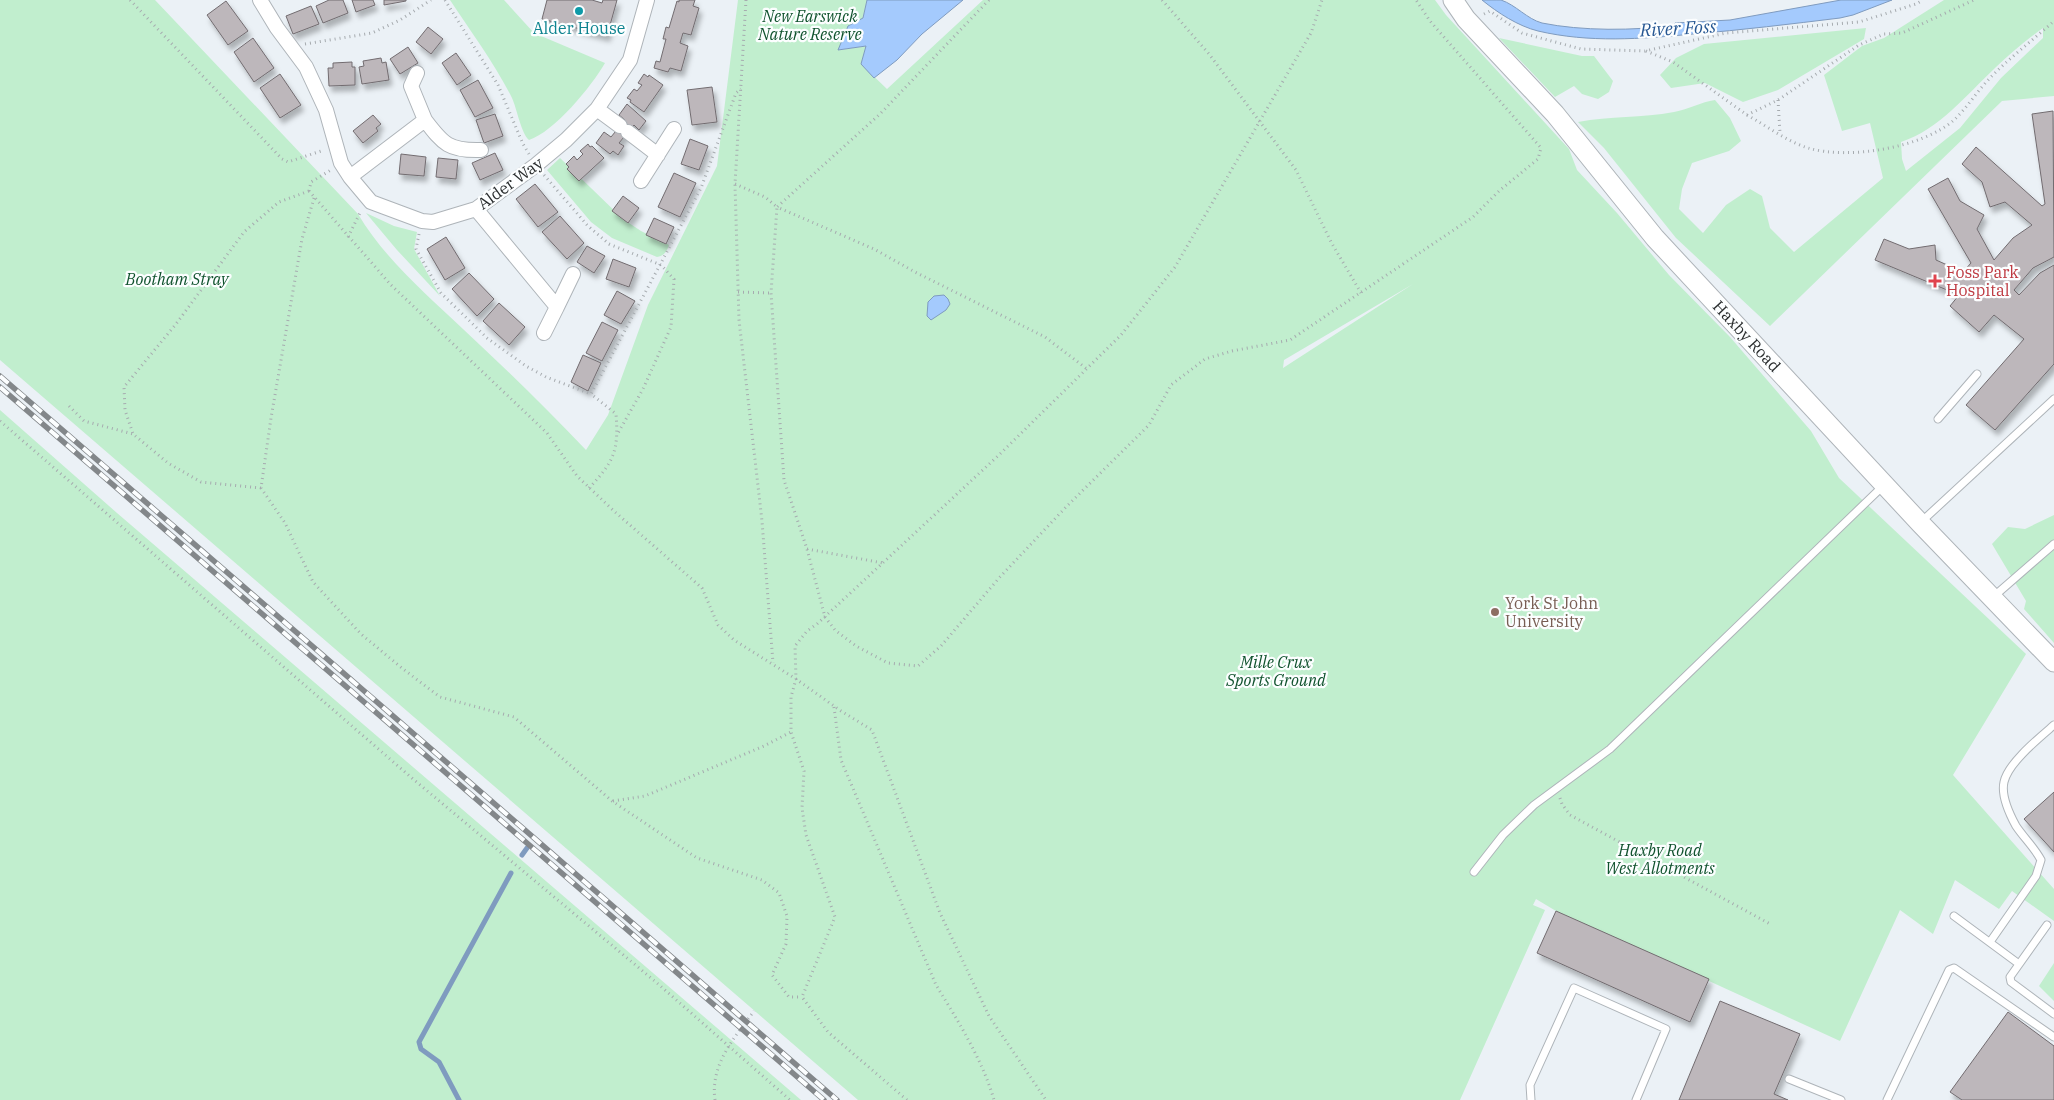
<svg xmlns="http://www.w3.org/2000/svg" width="2054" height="1100" font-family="'IBM Plex Serif',serif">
<defs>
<filter id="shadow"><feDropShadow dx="3" dy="5.5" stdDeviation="2.5" flood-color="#0004"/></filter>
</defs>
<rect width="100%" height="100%" fill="#ebf1f6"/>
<path fill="#c1eece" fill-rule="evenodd" d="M0 0H155L358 214C384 258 426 294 463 329 505 368 546 408 586 450L608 415 648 305 717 166 738 0H867L863 18 839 50 867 46 861 64 887 89 983 0H1435L1446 15 1569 149 1577 170 1617 213 1669 275 1730 337 1811 431 1839 478 2026 654 1953 775 2054 889V921L2012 891 1999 909 1955 880 1933 934 1900 910 1840 1041 1556 911 1536 899 1533 905 1545 910 1460 1100H858L0 360ZM1413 284 1283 368 1284 360Z
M450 0H504L534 33 605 63C592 86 554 132 529 140 521 133 517 109 512 98 495 64 471 32 450 0Z
M1944 0H2054V96L2002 101 1770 326 1676 238 1604 148 1578 122C1610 116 1642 118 1674 112 1689 109 1701 102 1715 100L1730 118 1741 141 1729 151 1692 163 1682 189 1679 209 1703 233 1726 205 1750 189 1762 196 1770 228 1794 252 1883 178 1870 123 1842 131 1824 75 1862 46 1884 38ZM2043 28V38L2001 78 1960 128 1906 171 1902 159 1901 142C1940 129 1966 95 1995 68 2010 54 2026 40 2043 28Z
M1866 28 1864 39 1778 90 1743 102 1705 83 1671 88 1660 75 1676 58 1704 44Z
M1499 38 1582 56H1594L1613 81 1609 92 1598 99 1582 94 1574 86 1555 97Z
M560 158 623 219 641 231 669 245C667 251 664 256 657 257L612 238 591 222 547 170Z
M366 213 394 226 417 232 414 249 440 296 397 250Z
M0 410 117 513 801 1100H0Z
M2054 515V643L2024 609 2026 601 1992 544 2008 527 2025 529Z
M2054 963V1001L2039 986Z"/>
<path fill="#a4cafd" stroke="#7f9bbf" d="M867 0H963L922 34 897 60 874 78 861 64 866 46 838 50 848 26 863 18Z
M1482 0C1488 0 1496 0 1501 0 1516 5 1527 19 1542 23 1581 31 1635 31 1674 25L1675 23 1730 20 1841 0H1892L1853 15 1840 18C1791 24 1742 30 1693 34 1641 39 1589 43 1538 31 1518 26 1498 13 1482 0Z
M944 295 948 299 950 304 946 310 931 320 927 316 928 302 934 296Z"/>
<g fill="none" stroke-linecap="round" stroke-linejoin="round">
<path stroke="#7f9bbf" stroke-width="5" d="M522 855 527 848
M459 1100 439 1062 421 1049 419 1042 511 873"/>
</g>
<path fill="#bdb7bb" stroke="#726c70" filter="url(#shadow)" d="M329 0H343L348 13 323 23 316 6Z
M352 0H373L375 5 356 12Z
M384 0H406V1L384 5Z
M547 0H592L602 3 603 0H617L607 36 542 19Z
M679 0H695L693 6 699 8 691 35 683 33 680 43 688 46 681 71 670 68 668 72 654 68 656 61 660 62 666 39H663L666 27 669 28 677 1 679 2Z
M226 1 248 31 228 45 207 15Z
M311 6 319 24 293 34 286 16Z
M428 27 443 39 431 54 416 42Z
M253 38 274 68 254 82 234 52Z
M408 47 418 63 400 74 390 59Z
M456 53 471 75 457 85 442 63Z
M381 58 382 63 386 62 389 80 362 84 359 67 364 66 363 61Z
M352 62V67H355V85L329 86 328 68H333V63Z
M280 74 301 105 280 118 260 88Z
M644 74 648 77 649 75 663 85 644 112 630 102 631 100 627 98 634 89 637 91 642 85 638 83Z
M478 80 493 108 475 117 460 90Z
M712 87 717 122 692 125 687 90Z
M627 104 646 121 639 130 634 125 619 143 624 146 618 155 613 151 610 154 596 143 604 132 611 137 620 126 625 120 619 115Z
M2053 111 2054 257 2033 268 2014 290 2019 295 2040 273 2054 265V364L1995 430 1966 405 2024 339 1994 315 1979 332 1950 306 1959 295 1875 260 1884 239 1909 249 1935 245 1936 260 1963 272 1971 263 1928 189 1948 178 1960 201 1984 215 1977 229 1994 260 2013 238 2032 225 2005 202 1990 207 1982 182 1962 164 1976 147 2042 206 2045 204 2032 114Z
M495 114 503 136 484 143 476 120Z
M373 115 381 124 376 128 378 131 363 143 353 131Z
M690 139 708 146 699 170 681 164Z
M588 144 590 147 592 146 604 158 579 181 567 169 569 167 566 164 574 156 577 160 583 154 580 151Z
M495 153 503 170 480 180 472 163Z
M401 154 426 157 424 176 399 174Z
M438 158 458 160 456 179 436 177Z
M674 173 696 183 680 217 658 207Z
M535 184 558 212 538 227 516 199Z
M623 196 639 208 628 223 612 211Z
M560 216 584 243 567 259 542 232Z
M654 218 674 227 666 244 646 235Z
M446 237 465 268 445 280 427 249Z
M587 246 605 256 594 273 577 262Z
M613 259 636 268 629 287 606 279Z
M469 273 494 299 477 316 452 289Z
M617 291 635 301 621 324 604 315Z
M499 303 525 327 509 345 483 321Z
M602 322 618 330 602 361 586 353Z
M583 355 601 363 588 391 571 382Z
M2054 792V852L2024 819Z
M1556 911 1709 979 1690 1022 1537 953Z
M1720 1001 1800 1034 1774 1094 1788 1100H1679Z
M2008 1012 2054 1046V1100H1962L1950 1092Z"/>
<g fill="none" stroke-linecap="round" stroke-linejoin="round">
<g stroke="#aeb4b9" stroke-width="9">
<path id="lane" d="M1938 419 1977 374
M1920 523 2054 399
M1992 598 2054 544
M1474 872 1503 835 1534 805 1610 749 1883 486
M1954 916 2019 964
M2047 925 2010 977 2011 982 2054 1014
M1990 942 2036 876 2041 860C2034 847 2024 838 2016 826 2010 815 2001 795 2004 782 2008 763 2039 738 2054 725
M1789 1079 1841 1100
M1531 1100 1530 1085 1574 988 1666 1029 1636 1100
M1887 1100 1949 970 1954 968 2054 1037"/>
</g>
<g stroke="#aeb4b9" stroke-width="16">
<path id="street" d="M260 0 277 28 306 67 326 110 341 163 350 177 371 202 422 221 433 222 476 209 536 165 566 140 597 109 630 60 647 0
M597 109 620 126
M425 120C443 144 449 151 481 150
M628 132 658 155
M350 177 425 120 411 86 417 73
M641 181 674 129
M476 209 557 307 544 333
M557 307 573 274"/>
</g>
<g stroke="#aeb4b9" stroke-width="21">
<path id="secondary" d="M1453 0 1466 19 1555 114 1655 238 1920 523 2054 662"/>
</g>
<path stroke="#a6abaf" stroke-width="3" stroke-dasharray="1 4" stroke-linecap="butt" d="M130 0 282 159 288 162 324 150
M445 0 498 85 523 144 529 154
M746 0 735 184 739 320 762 521 773 663
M989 0 880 114 777 207 874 249 915 272 1045 337 1087 369
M1162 0 1209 54 1296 170 1331 242 1361 293
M1484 14 1490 11 1522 33 1581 49 1645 51 1726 33 1859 22 1916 4 1923 0
M305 44 372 33 400 20 431 0
M1646 51 1673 62 1747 115 1778 100 1859 45 1884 34 1902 33 1974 0
M1778 100 1780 133
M1747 115C1767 126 1786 141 1808 148 1848 160 1922 148 1954 120 1968 107 1979 88 1994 74 2013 55 2034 39 2054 21
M544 175 588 226 609 244 661 265 674 279 671 327 643 389 618 433
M735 184 765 197 777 207 771 293 784 480 807 549 825 617 835 630 856 646 888 663 918 666 941 646 999 578 1066 507 1149 425 1171 385 1205 359 1232 351 1290 340 1473 217 1499 191 1538 159 1541 148 1430 21 1416 0
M309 191 391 285 547 433 577 476 615 512 702 588 718 625 734 640 796 679 841 711 872 730 940 913 989 1016 1046 1100
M309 191 311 182 331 170
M314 198 302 239 271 418 261 488 285 523 313 582 361 634 403 669 440 697 514 717 612 801 697 858 762 880 779 893 787 916 786 944 772 975 789 997H802
M419 234 416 249 441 293 487 338 526 366 546 377 591 394 701 188 736 93 741 89
M348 237 361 211
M738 292 771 293
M69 406 84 421 133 434
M0 421 413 779 657 983 790 1100
M261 488 201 482 168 463 133 434 125 410 124 387 176 324 244 232 279 202 309 191
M589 488C614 462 619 450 616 414L591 394
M807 549 883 563
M834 707 841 760 936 985C957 1019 983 1061 994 1100
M1560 798 1562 804 1570 815 1772 925
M613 801 645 796 764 746 791 732
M715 1100C710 1065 734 1038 754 1011
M907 1100 828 1032 802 997 835 917 806 835 802 808 804 771 791 732V697L796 679 795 646 807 631 817 624 1000 454 1121 335 1175 267 1311 33 1322 0"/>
<use href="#lane" stroke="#fff" stroke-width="7"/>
<use href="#street" stroke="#fff" stroke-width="14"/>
<use href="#secondary" stroke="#fff" stroke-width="19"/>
<g stroke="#83878a" stroke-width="5.5">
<path id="rail" d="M0 376 837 1100
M0 387 824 1100"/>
</g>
<use href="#rail" stroke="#fcfeff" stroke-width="4" stroke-dasharray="11" stroke-linecap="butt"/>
</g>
<circle fill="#0f9aa8" stroke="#fcfeff" stroke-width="2" cx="579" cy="11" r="5"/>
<path fill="#e0444e" stroke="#fcfeff" stroke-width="2" d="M1932.5 273.5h5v5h5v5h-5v5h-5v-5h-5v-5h5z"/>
<circle fill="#8d6e63" stroke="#fcfeff" stroke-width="2" cx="1495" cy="612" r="5"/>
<g text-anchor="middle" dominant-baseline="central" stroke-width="4.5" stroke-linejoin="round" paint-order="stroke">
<g font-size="16" font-style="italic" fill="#0f522d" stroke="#fcfeff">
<text x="810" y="16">New Earswick<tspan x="810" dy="18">Nature Reserve</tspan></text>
<text x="177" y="279">Bootham Stray</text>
<text x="1276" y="662">Mille Crux<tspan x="1276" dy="18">Sports Ground</tspan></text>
<text x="1660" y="850">Haxby Road<tspan x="1660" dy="18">West Allotments</tspan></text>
</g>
<g font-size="16" fill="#0d838f" stroke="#fcfeff">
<text x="579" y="28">Alder House</text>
</g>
<g font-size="16" fill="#292c2d" stroke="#fcfeff">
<text transform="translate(510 183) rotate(-36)">Alder Way</text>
<text transform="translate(1747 336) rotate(47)">Haxby Road</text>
</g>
<g font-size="16" fill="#be3a42" stroke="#fcfeff" text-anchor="start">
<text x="1946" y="272">Foss Park<tspan x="1946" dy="18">Hospital</tspan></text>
</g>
<g font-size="16" fill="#785e54" stroke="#fcfeff" text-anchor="start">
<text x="1505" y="603">York St John<tspan x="1505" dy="18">University</tspan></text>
</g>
<g font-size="18" font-style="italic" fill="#255692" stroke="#fcfeff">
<text transform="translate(1678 28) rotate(-3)">River Foss</text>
</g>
</g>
</svg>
